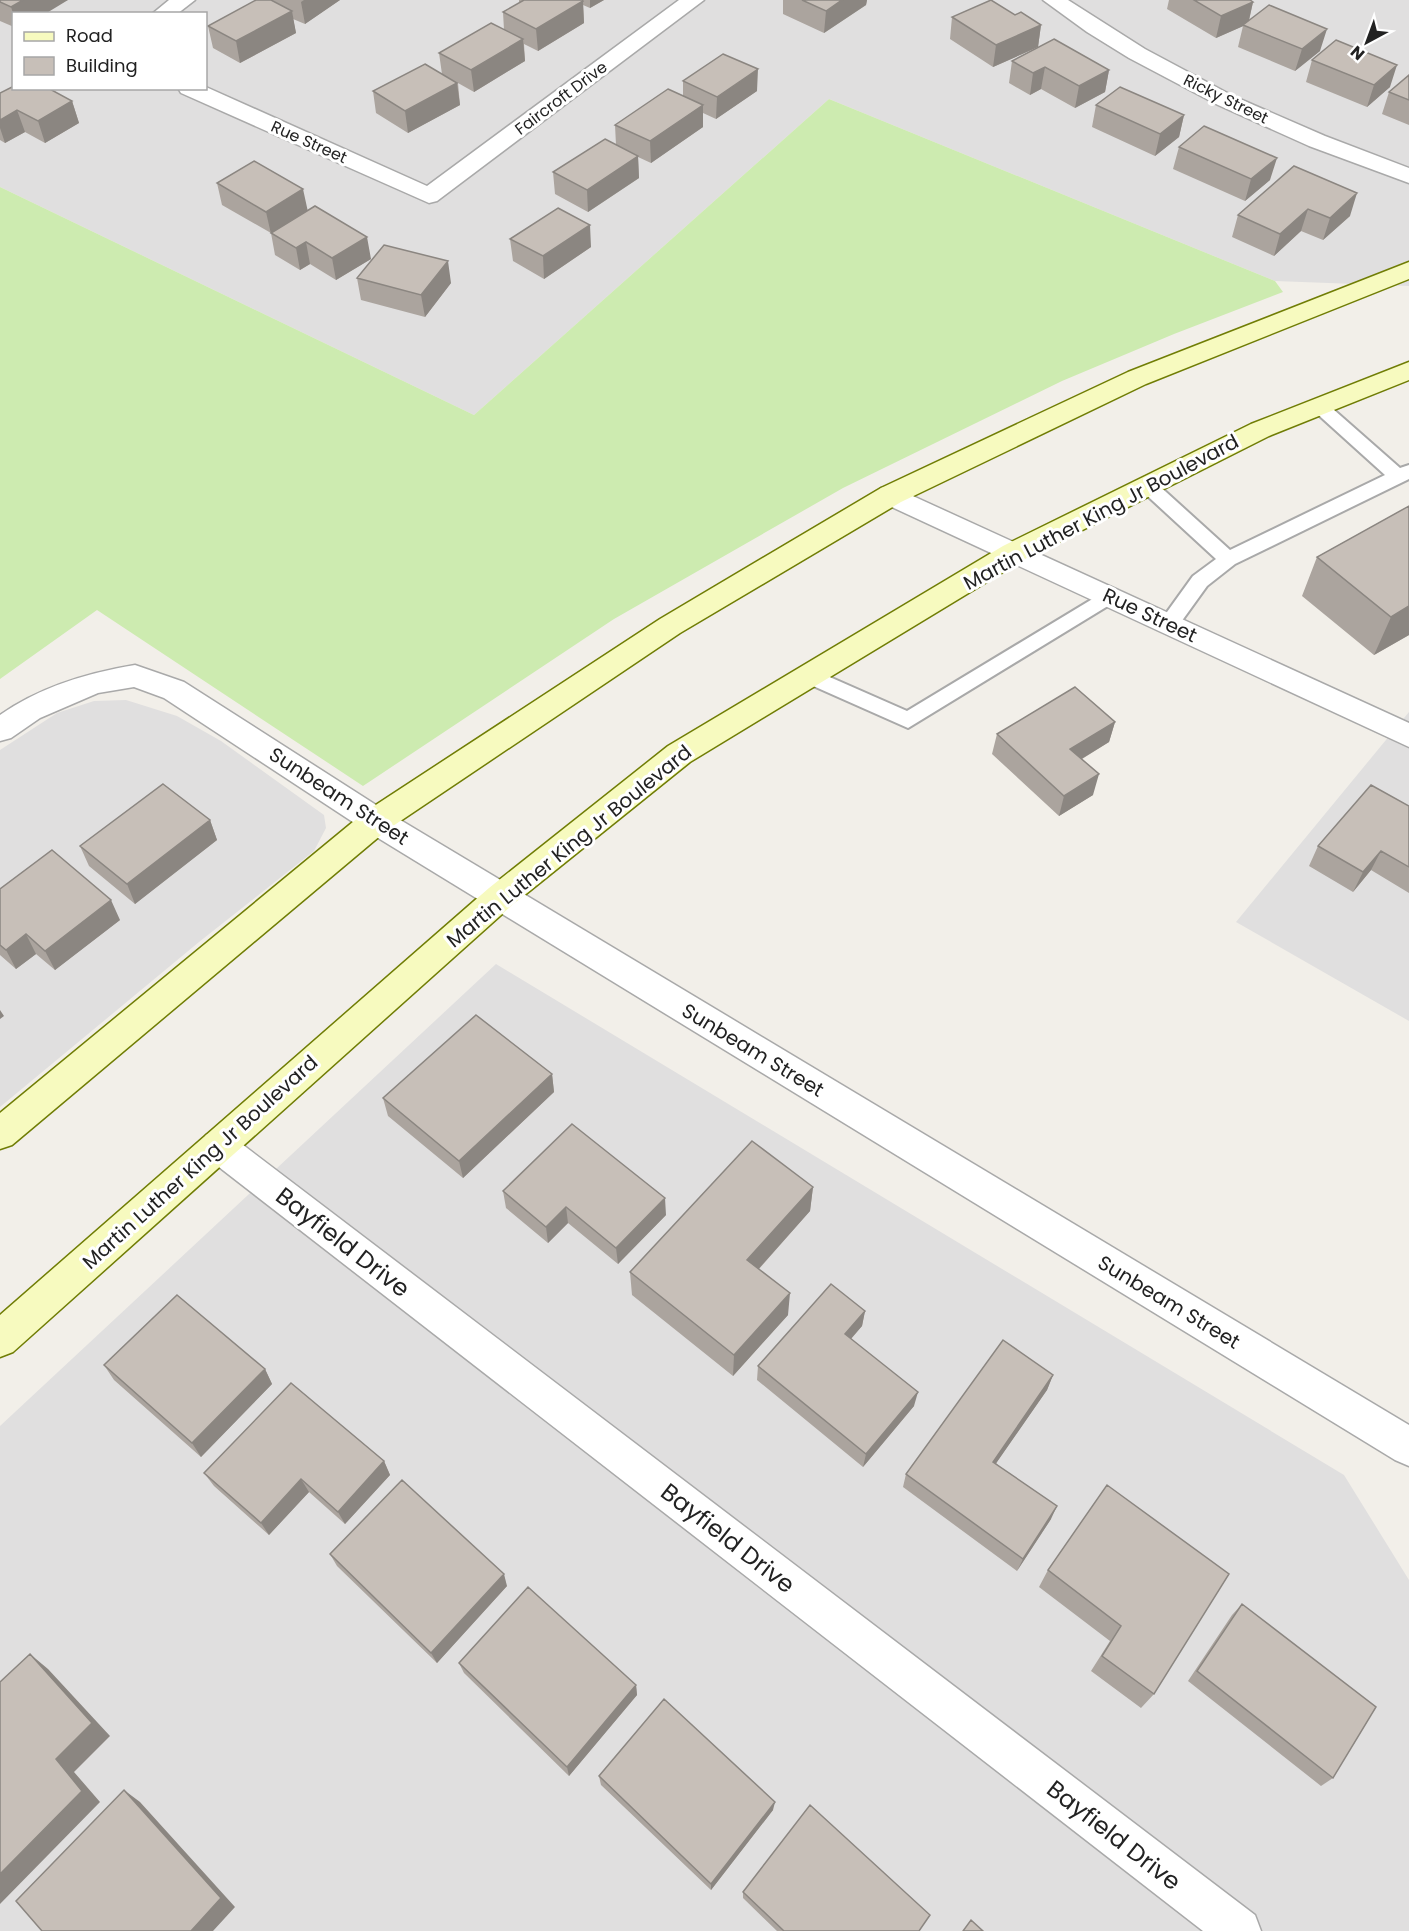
<svg xmlns="http://www.w3.org/2000/svg" width="1409" height="1931" font-family="Poppins,sans-serif">
<rect width="100%" height="100%" fill="#f2efe9"/>
<path fill="#e0dfdf" fill-rule="evenodd" d="M0 0H1409V286L1275 281 829 99 474 415 0 187ZM14 14H206V88H14Z
M126 700 177 716 221 741 324 815 326 828 314 851 199 942 0 1107V750L57 713 94 701Z
M1409 712V1021L1236 922Z
M496 964 1344 1475 1409 1580V1931H0V1426Z"/>
<path fill="#cdebb0" d="M829 99 1275 281 1283 292 1174 334 1062 381 843 488 614 619 363 786 97 610 0 679V187L474 415Z"/>
<g fill="none" stroke-linecap="round" stroke-linejoin="round">
<g stroke="#a9a9a9" stroke-width="4">
<path id="service" d="M1319 400 1325 402 1400 468 1409 465V479L1235 564 1207 586 1176 629H1162L1159 624 1162 619 1193 576 1216 559 1141 490 1139 486 1141 482H1155L1230 550 1385 475 1313 410 1310 406Z
M1109 589 1116 591 1119 596 1116 601 908 728 802 681 799 676 802 671 809 669 816 671 907 711Z"/>
</g>
<g stroke="#a9a9a9" stroke-width="3">
<path id="minor" d="M169 0H195L177 14H152Z
M679 0H704L437 201 429 203 181 93 178 88 206 87 427 186Z
M1043 0H1068L1145 49 1233 96 1325 136 1409 168V183L1309 146 1218 105 1129 58 1087 32Z
M891 486 1409 723V747L881 502 877 495 881 488Z
M135 665 184 682 387 812 392 821 387 830 376 833 365 830 164 698 134 687 98 693 40 718 11 738 0 741V715C40 687 87 673 135 665Z
M218 1130 230 1135 1255 1915 1261 1931H1203L206 1157 200 1146 206 1135Z"/>
</g>
<g stroke="#a9a9a9" stroke-width="3">
<path id="tertiary" d="M376 809 387 812 1409 1425V1466L1395 1460 365 830 360 821 365 812Z"/>
</g>
<g stroke="#707d05" stroke-width="3">
<path id="secondary" d="M1409 262V279L1146 384 901 502 680 633 387 830 12 1145 0 1149V1113L365 812 660 619 881 488 1128 372Z
M1409 362V380L1269 436 1023 560 690 762 511 906 13 1352 0 1357V1315L489 888 668 746 1003 546 1251 424Z"/>
</g>
<use href="#service" fill="#fff" fill-rule="evenodd"/>
<use href="#minor" fill="#fff" fill-rule="evenodd"/>
<use href="#tertiary" fill="#fff" fill-rule="evenodd"/>
<use href="#secondary" fill="#f7fabf" fill-rule="evenodd"/>
</g>
<path fill="#aba49e" d="M0 0H68L14 14V27L0 21Z
M272 0H340L305 24 293 19 296 33 240 63 213 48 208 26 272 1Z
M519 0H604L590 8 583 5 584 23 538 51 524 44 525 61 474 92 458 83 460 105 408 133 376 113 373 91 442 74 439 53 504 30 503 12 519 3Z
M783 0H867L866 5 824 33 783 14Z
M1169 0H1250L1253 2 1249 21 1320 51 1295 71 1238 47 1243 26 1216 38 1167 9Z
M1015 15 1041 25 1038 47 993 67 950 39 952 17Z
M1312 60 1390 87 1367 107 1306 82Z
M1012 61 1109 70 1105 92 1075 108 1041 89 1030 95 1009 83Z
M1409 75V125L1382 114 1389 92Z
M683 81 757 91 716 119 703 113V127L651 163 638 157 639 178 588 212 555 194 553 172 616 145 615 125 683 96Z
M0 93 72 101 79 123 45 143 25 132 5 143 0 140Z
M1096 105 1184 115 1179 137 1155 156 1092 127Z
M1179 147 1270 180 1245 201 1173 169Z
M1294 166 1350 216 1323 240 1301 231 1274 256 1232 237 1238 215Z
M217 183 308 211 371 259 336 280 310 264 300 270 275 255 271 233 222 205Z
M510 239 591 247 544 279 513 261Z
M357 278 451 283 425 317 361 300Z
M1409 506V635L1374 655 1302 596 1317 557Z
M1115 722 1109 742 1082 759 1093 795 1059 816 992 754 997 734Z
M1409 806V893L1371 870 1353 892 1309 866 1318 846Z
M210 820 217 840 135 904 89 866 80 846Z
M0 889 120 920 55 970 36 954 16 969 0 955Z
M552 1074 554 1092 463 1178 388 1116 383 1098Z
M813 1187 810 1211 759 1269 788 1315 733 1376 632 1295 630 1272Z
M503 1191 666 1215 618 1264 568 1223 548 1243 506 1208Z
M865 1311 862 1326 851 1339 914 1406 863 1467 757 1380 758 1366Z
M104 1365 265 1369 272 1384 201 1457 114 1380Z
M1053 1375 1047 1390 996 1463 1051 1519 1017 1571 903 1487 906 1474Z
M384 1461 390 1475 345 1524 309 1492 269 1535 214 1486 204 1473Z
M1107 1485 1154 1694 1141 1708 1091 1671 1110 1641 1039 1587 1048 1570Z
M330 1554 507 1586 437 1663 337 1566Z
M1242 1604 1333 1778 1321 1786 1188 1681 1232 1615Z
M459 1663 636 1685 637 1695 569 1776 464 1673Z
M599 1776 773 1810 711 1890 601 1785Z
M743 1892 919 1931H777L743 1898Z"/>
<path fill="#8b8681" d="M23 0H68L45 14H14V16L11 7Z
M304 0H340L305 24 301 2Z
M590 0H604L590 8Z
M842 0H867L866 5 824 33 826 11Z
M583 1 584 23 538 51 536 29Z
M1253 2 1248 24 1216 38 1221 16Z
M292 11 296 33 240 63 236 41Z
M1041 25 1038 47 993 67 996 45Z
M1327 29 1320 51 1295 71 1302 49Z
M523 39 525 61 474 92 471 70Z
M1397 65 1390 87 1367 107 1374 85Z
M1045 67 1041 89 1030 95 1033 73Z
M758 69 757 91 716 119 717 97Z
M1109 70 1105 92 1075 108 1079 86Z
M457 83 460 105 408 133 405 111Z
M72 101 79 123 45 143 38 121Z
M703 105V127L651 163 650 141Z
M17 110 25 132 5 143 0 128V120Z
M1184 115 1179 137 1155 156 1160 134Z
M638 156 639 178 588 212 587 190Z
M1277 158 1270 180 1245 201 1251 179Z
M303 189 308 212 271 234 266 212Z
M1357 193 1350 216 1323 240 1330 218Z
M1308 209 1301 231 1274 256 1280 234Z
M590 225 591 247 544 279 543 256Z
M367 237 371 259 336 280 332 258Z
M306 242 310 264 300 270 296 248Z
M448 261 451 283 425 317 421 295Z
M1409 606V635L1374 655 1391 617Z
M1115 722 1109 742 1065 769 1070 749Z
M1099 774 1093 795 1059 816 1064 796Z
M210 820 217 840 135 904 127 884Z
M1381 851 1371 870 1353 892 1363 872Z
M111 900 120 920 55 970 45 951Z
M26 934 36 954 16 969 6 950Z
M0 1010 4 1016 0 1019Z
M552 1074 554 1092 463 1178 459 1161Z
M813 1187 810 1211 746 1283 747 1260Z
M665 1198 666 1215 618 1264 616 1248Z
M566 1207 568 1223 548 1243 546 1227Z
M790 1293 788 1315 733 1376 734 1355Z
M865 1311 862 1326 842 1349 845 1334Z
M265 1369 272 1384 201 1457 192 1443Z
M1053 1375 1047 1390 988 1475 993 1462Z
M918 1392 914 1406 863 1467 866 1454Z
M384 1461 390 1475 345 1524 338 1512Z
M301 1479 309 1492 269 1535 261 1523Z
M1057 1506 1051 1519 1017 1571 1023 1559Z
M504 1574 507 1586 437 1663 431 1653Z
M30 1654 48 1669 110 1736 74 1772 100 1802 0 1904V1874L56 1759Z
M636 1685 637 1695 569 1776 567 1767Z
M124 1790 140 1802 235 1907 213 1931H191Z
M775 1802 773 1810 711 1890V1884Z"/>
<path fill="#c7bfb8" stroke="#8b8681" stroke-width="1.5" d="M0 0H23L11 7 0 2Z
M256 0H271L292 11 236 41 208 26Z
M524 0H582L583 1 536 29 503 12Z
M802 0H842L826 11Z
M991 0 1015 15 1021 12 1041 25 996 45 952 17Z
M1194 0H1250L1253 2 1221 16Z
M1269 5 1327 29 1302 49 1243 25Z
M491 23 523 39 471 70 439 53Z
M1054 39 1109 70 1079 86 1045 67 1033 73 1012 61Z
M1336 40 1397 65 1374 85 1312 60Z
M723 54 758 69 717 97 683 81Z
M425 64 457 83 405 111 373 91Z
M1409 75V100L1389 92Z
M14 86V88H48L72 101 38 121 17 110 0 120V93Z
M1120 87 1184 115 1160 134 1096 105Z
M668 89 703 105 650 141 615 125Z
M1204 126 1277 158 1251 179 1179 147Z
M605 139 638 156 587 190 553 172Z
M254 161 303 189 266 212 217 183Z
M1294 166 1357 193 1330 218 1308 209 1280 234 1238 215Z
M315 206 367 237 332 258 306 242 296 248 271 233Z
M558 208 590 225 543 256 510 239Z
M384 245 448 261 421 295 357 278Z
M1409 506V606L1391 617 1317 557Z
M1075 687 1115 722 1070 749 1099 774 1064 796 997 734Z
M163 784 210 820 127 884 80 846Z
M1371 785 1409 806V867L1381 851 1363 872 1318 846Z
M52 850 111 900 45 951 26 934 6 950 0 945V889Z
M476 1015 552 1074 459 1161 383 1098Z
M572 1124 665 1198 616 1248 566 1207 546 1227 503 1191Z
M752 1141 813 1187 747 1260 790 1293 734 1355 630 1272Z
M831 1284 865 1311 845 1334 918 1392 866 1454 758 1366Z
M177 1295 265 1369 192 1443 104 1365Z
M1003 1340 1053 1375 993 1462 1057 1506 1023 1559 906 1474Z
M291 1383 384 1461 338 1512 301 1479 261 1523 204 1473Z
M402 1480 504 1574 431 1653 330 1554Z
M1107 1485 1229 1574 1154 1694 1102 1656 1121 1626 1048 1570Z
M528 1587 636 1685 567 1767 459 1663Z
M1242 1604 1376 1707 1333 1778 1197 1671Z
M30 1654 92 1723 56 1759 82 1791 0 1874V1682Z
M664 1699 775 1802 711 1884 599 1776Z
M124 1790 221 1898 191 1931H42L16 1901Z
M810 1805 930 1915 919 1931H784L743 1892Z
M971 1920 983 1931H963Z"/>
<g text-anchor="middle" dominant-baseline="central" stroke-width="6" stroke-linejoin="round" paint-order="stroke">
<g font-size="16" fill="#222" stroke="#fff">
<text transform="translate(561 98) rotate(-37)">Faircroft Drive</text>
<text transform="translate(1226 99) rotate(26)">Ricky Street</text>
<text transform="translate(309 142) rotate(24)">Rue Street</text>
</g>
<g font-size="20" fill="#222" stroke="#fff">
<text transform="translate(1101 512) rotate(-28)">Martin Luther King Jr Boulevard</text>
<text transform="translate(1150 615) rotate(25)">Rue Street</text>
<text transform="translate(339 796) rotate(33)">Sunbeam Street</text>
<text transform="translate(569 846) rotate(-39)">Martin Luther King Jr Boulevard</text>
<text transform="translate(753 1050) rotate(31)">Sunbeam Street</text>
<text transform="translate(200 1162) rotate(-42)">Martin Luther King Jr Boulevard</text>
<text transform="translate(1169 1302) rotate(31)">Sunbeam Street</text>
</g>
<g font-size="24" fill="#222" stroke="#fff">
<text transform="translate(343 1242) rotate(38)">Bayfield Drive</text>
<text transform="translate(728 1538) rotate(38)">Bayfield Drive</text>
<text transform="translate(1114 1835) rotate(38)">Bayfield Drive</text>
</g>
</g>
<rect x="12" y="12" width="195" height="78" fill="#ffffff" stroke="#a7a7a7" stroke-width="1.5"/>
<rect x="24" y="32" width="30" height="9" fill="#f7fabf" stroke="#a7a7a7" stroke-width="1.5"/>
<text x="66" y="42" font-size="18" fill="#222222">Road</text>
<rect x="24" y="57" width="30" height="18" fill="#c7bfb8" stroke="#a7a7a7" stroke-width="1.5"/>
<text x="66" y="72" font-size="18" fill="#222222">Building</text>
<g transform="translate(1367 42) rotate(221)" stroke="#ffffff" stroke-width="4.5" paint-order="stroke">
<path d="M0-4.5L10 22L0 15L-10 22Z" fill="#222222"/>
<text y="-9" font-size="16" font-weight="bold" text-anchor="middle" fill="#222222">N</text>
</g>
</svg>
